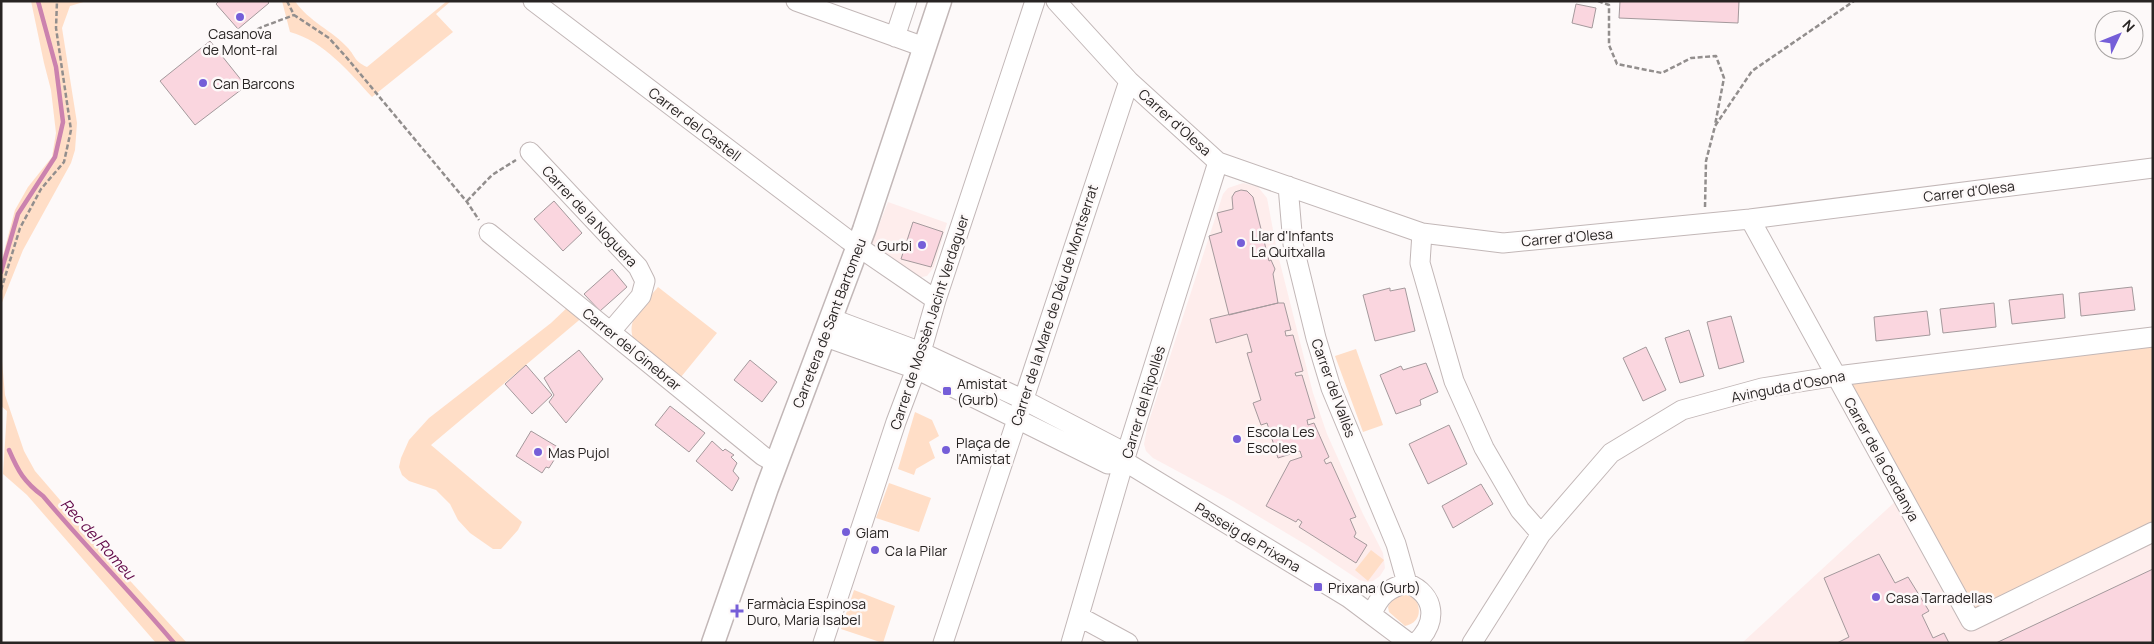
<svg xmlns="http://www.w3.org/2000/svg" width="2154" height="644" font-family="Manrope,sans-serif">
<rect width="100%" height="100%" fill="#fdf9f9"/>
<path fill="#feedec" d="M1243 183 1258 187 1267 198 1277 251 1313 393 1327 434 1363 514 1383 553 1385 568 1380 576 1373 581 1367 582 1359 580 1308 546 1233 501 1153 458 1146 451 1144 444 1148 424 1223 194 1228 188Z
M888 202 947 223 934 267 927 276 917 278 872 243Z
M1898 499 2153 537V643H1742Z"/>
<path fill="#ffdec7" d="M31 1H87L70 6 62 28 77 123 75 150 71 163 23 250 1 305V263L15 210 28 187 52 157 56 133 51 90 44 63Z
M282 1H295C308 21 333 31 348 48 356 57 354 61 367 67L447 1H451L436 14 453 32 372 97C350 73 324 41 290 32Z
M658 287 717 333 681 377 633 338C626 318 646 302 658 287Z
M571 304 584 316 431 445 522 522 518 530 501 549H493L470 533 458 520 450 504 436 490 409 481 402 475 399 467 401 458 409 440 429 418 551 323Z
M2153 337V532L1971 621 1834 377Z
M1356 349 1383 425 1363 432 1335 356Z
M1 350 5 395 24 451 35 471 122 572 187 643H156L27 495 3 474 7 411 1 406Z
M915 412 932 420 939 436 929 442 935 458 916 469 914 475 898 469Z
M889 483 931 498 919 532 876 518Z
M1371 550 1384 560 1368 581 1355 570Z
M854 590 895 606 883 643 841 629Z
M1404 594 1415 598C1422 610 1420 623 1405 626L1389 612 1388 607 1393 598Z"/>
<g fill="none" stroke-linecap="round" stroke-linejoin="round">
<path stroke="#cb82ae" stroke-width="4.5" d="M1 272 18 214 55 157 63 122 56 67 38 1
M9 450C18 471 24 482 43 496 85 546 132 593 174 643"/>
</g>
<path fill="#fad6df" stroke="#a4999c" d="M219 1H267L269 3 238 29 216 4Z
M1620 1H1739L1738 23 1619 18Z
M1576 4 1596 8 1592 28 1572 23Z
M210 41 246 86 195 125 160 81Z
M1241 190 1247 191 1253 197 1269 261 1271 260 1275 269 1273 274 1278 303 1229 315 1209 236 1222 232 1217 213 1233 209 1232 197 1235 192Z
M554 201 582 233 563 251 534 219Z
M913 222 943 232 931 267 901 259Z
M612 269 627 287 600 311 584 294Z
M2132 287 2135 310 2081 316 2079 293Z
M1390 288V291L1405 288 1415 331 1375 341 1363 295Z
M2063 294 2065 318 2012 324 2009 300Z
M1278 303H1284L1291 330 1285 331 1286 336 1293 335 1303 371 1295 373 1296 376 1302 375 1315 418 1307 420 1308 425 1314 423 1329 457 1324 460 1326 464 1331 462 1356 517 1350 519 1356 533 1354 537 1367 545 1356 563 1299 527 1302 522 1298 519 1296 522 1266 506 1290 461 1302 457 1300 451 1278 458 1267 423 1261 425 1253 403 1261 400 1247 353 1252 352 1247 334 1216 343 1210 319Z
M1994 303 1996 327 1943 333 1940 309Z
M1927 311 1930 335 1876 341 1874 317Z
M1731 316 1744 362 1719 369 1707 322Z
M1689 330 1704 376 1680 383 1665 338Z
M1646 347 1666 390 1643 401 1623 358Z
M579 350 603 379 566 423 549 402 554 395 544 378Z
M750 360 777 382 762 402 734 380Z
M1426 363 1438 392 1420 400 1421 405 1396 414 1380 375 1401 366 1403 370Z
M526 365 552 395 532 414 505 384Z
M670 406 705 433 689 452 655 425Z
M1449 425 1467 464 1428 484 1409 444Z
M531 431 561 449 549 468 546 467 542 473 516 456Z
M712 441 723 451 725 449 734 455 731 457 737 463 733 471 739 478 732 491 696 461Z
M1481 484 1493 504 1453 528 1442 506Z
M1879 554 1895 583 1908 577 1929 611 1922 615 1933 638 1944 633 1949 643H1837L1849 637 1824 578Z
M2153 569V643H1996Z"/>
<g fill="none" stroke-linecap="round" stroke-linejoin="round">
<g stroke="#c2b7b7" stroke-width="21">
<path id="minor" d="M533 1 847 239 936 300
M796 1 924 47
M1056 1 1129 81 1218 162 1422 233 1503 243 1750 219 2153 168
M895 37 907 1
M530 152 638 267 645 281 641 296 611 331
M1288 186 1293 244 1316 338 1331 388 1396 544 1407 583
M1750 219 1971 621 2153 532
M489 233 763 456 776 463
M1422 233 1420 263 1454 381 1484 448 1520 510 1541 534
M830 318 921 352 1022 399 1118 449 1124 461 1349 598 1409 643
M823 336 916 369 1108 464 1124 461
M1372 614C1379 596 1388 588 1407 583 1436 595 1438 622 1416 643
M1080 617 1128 643
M823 643 896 422 916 369 936 300 1035 1
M943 643 1129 81
M1071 643 1124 461 1218 162
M1472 643 1541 534 1611 453 1682 410 1762 388 1837 376 2153 337"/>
</g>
<g stroke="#c2b7b7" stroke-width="25">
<path id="tertiary" d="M713 643 767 488 864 230 940 1"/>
</g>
<path stroke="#928e8d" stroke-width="2.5" stroke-dasharray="5 2.5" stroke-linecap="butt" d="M287 1 294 15 329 38 347 58 467 202 479 220
M1598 1 1609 5V45L1617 64 1662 73 1691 58 1716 56 1724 78 1715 125
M237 39 262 27 294 15
M467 201 492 175 516 160
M1705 207 1706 161 1715 126 1752 71 1854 1
M1 290 20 228 41 189 64 162 71 130 56 28 57 1"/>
<use href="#minor" stroke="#fff" stroke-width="19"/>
<use href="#tertiary" stroke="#fff" stroke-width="22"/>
</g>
<g fill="#755ed8" stroke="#fdf9f9" stroke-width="2">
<circle cx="240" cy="17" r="5"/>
<circle cx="203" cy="83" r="5"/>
<circle cx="1241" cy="243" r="5"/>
<circle cx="922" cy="245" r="5"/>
<rect x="942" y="386" width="10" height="10" rx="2.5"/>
<circle cx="1237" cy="439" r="5"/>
<circle cx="946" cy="450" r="5"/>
<circle cx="538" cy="452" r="5"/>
<circle cx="846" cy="532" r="5"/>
<circle cx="875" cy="550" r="5"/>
<rect x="1313" y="582" width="10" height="10" rx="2.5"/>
<circle cx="1876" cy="597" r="5"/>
<path d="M734.5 603.5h5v5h5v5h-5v5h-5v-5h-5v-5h5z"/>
</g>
<g text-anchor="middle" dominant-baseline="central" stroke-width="5" stroke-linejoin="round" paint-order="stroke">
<g font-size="14" fill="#282423" stroke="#fdf9f9" text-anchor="start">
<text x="240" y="33" text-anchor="middle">Casanova<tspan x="240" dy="16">de Mont-ral</tspan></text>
<text x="213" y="83">Can Barcons</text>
<text x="1251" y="235">Llar d'Infants<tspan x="1251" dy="16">La Quitxalla</tspan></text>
<text x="912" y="245" text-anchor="end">Gurbi</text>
<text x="957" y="383">Amistat<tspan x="957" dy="16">(Gurb)</tspan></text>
<text x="1247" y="431">Escola Les<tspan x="1247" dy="16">Escoles</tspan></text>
<text x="956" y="442">Plaça de<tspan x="956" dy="16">l'Amistat</tspan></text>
<text x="548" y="452">Mas Pujol</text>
<text x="856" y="532">Glam</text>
<text x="885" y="550">Ca la Pilar</text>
<text x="1328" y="587">Prixana (Gurb)</text>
<text x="1886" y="597">Casa Tarradellas</text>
<text x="747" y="603">Farmàcia Espinosa<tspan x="747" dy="16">Duro, Maria Isabel</tspan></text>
</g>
<g font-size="14" fill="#282423" stroke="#fdf9f9">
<text transform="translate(1175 122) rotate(42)">Carrer d'Olesa</text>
<text transform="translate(695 124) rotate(37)">Carrer del Castell</text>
<text transform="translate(1969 191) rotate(-7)">Carrer d'Olesa</text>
<text transform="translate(590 216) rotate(47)">Carrer de la Noguera</text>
<text transform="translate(1567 237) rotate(-5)">Carrer d'Olesa</text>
<text transform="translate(1054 305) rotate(-72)">Carrer de la Mare de Déu de Montserrat</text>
<text transform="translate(929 322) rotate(-72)">Carrer de Mossèn Jacint Verdaguer</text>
<text transform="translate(829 323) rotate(-69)">Carretera de Sant Bartomeu</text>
<text transform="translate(632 349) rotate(39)">Carrer del Ginebrar</text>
<text transform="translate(1788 386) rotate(-11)">Avinguda d'Osona</text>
<text transform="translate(1334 388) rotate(70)">Carrer del Vallès</text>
<text transform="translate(1143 402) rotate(-73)">Carrer del Ripollès</text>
<text transform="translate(1882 459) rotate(61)">Carrer de la Cerdanya</text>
<text transform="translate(1248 537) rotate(31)">Passeig de Prixana</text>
</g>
<g font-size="15" font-style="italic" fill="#600747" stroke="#fdf9f9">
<text transform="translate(98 539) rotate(48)">Rec del Romeu</text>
</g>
</g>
<rect width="2154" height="644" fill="none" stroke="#282423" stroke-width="5"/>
<g transform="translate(2119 35) rotate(47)"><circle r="24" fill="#fdf9f9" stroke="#a8a4a3"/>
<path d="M0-4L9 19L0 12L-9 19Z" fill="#755ed8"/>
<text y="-8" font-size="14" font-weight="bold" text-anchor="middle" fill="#282423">N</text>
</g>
</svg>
